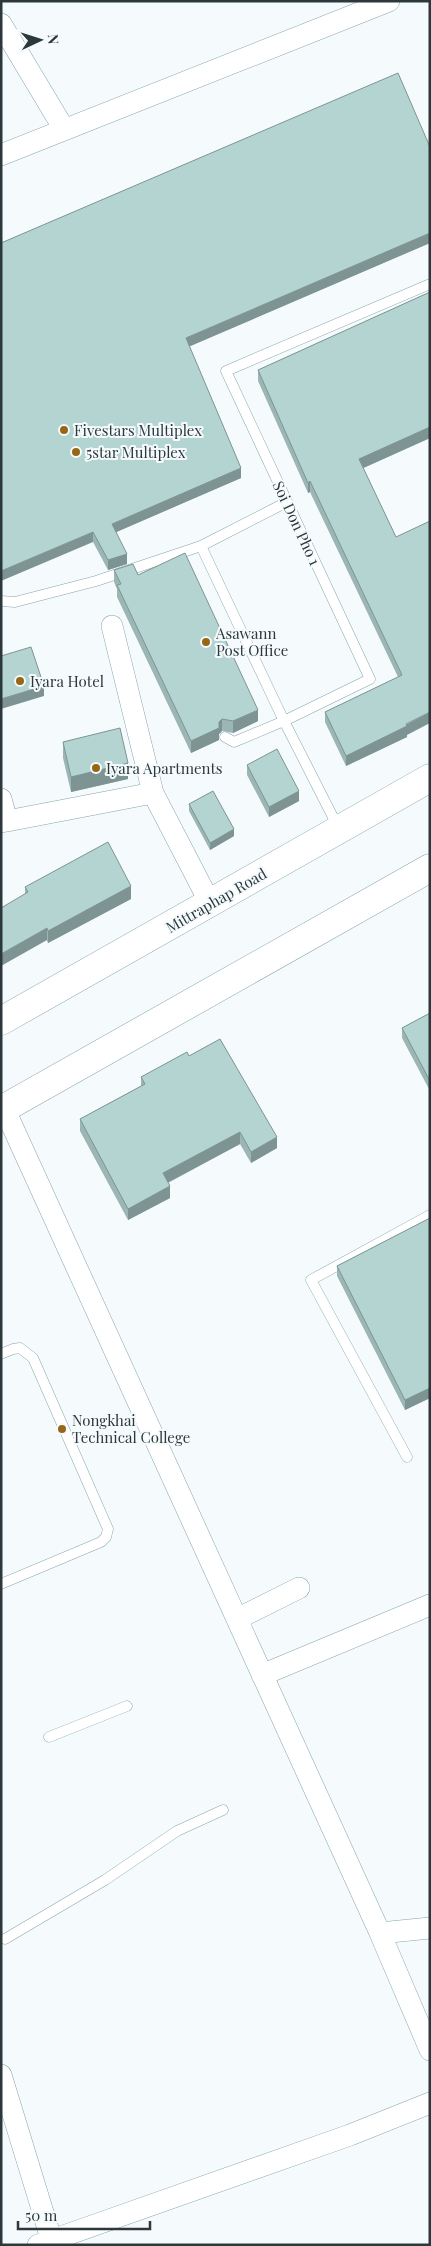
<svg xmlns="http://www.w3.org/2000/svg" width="431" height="2246" font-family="'Playfair Display',serif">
<rect width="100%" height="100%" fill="#f5fbfd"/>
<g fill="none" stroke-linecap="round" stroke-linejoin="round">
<g stroke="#88a5ae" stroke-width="11">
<path id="lane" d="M201 546 284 721 234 742 225 737
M1 601 15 602 96 581 201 546 287 502
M339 829 284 721 370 679 226 371 430 284
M1 1354 13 1349 20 1348 33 1358 108 1529 106 1537 101 1542 1 1584
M407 1457 311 1280 430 1215
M49 1737 127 1706
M5 1939 105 1880 177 1831 223 1810"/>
</g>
<g stroke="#88a5ae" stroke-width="22">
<path id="street" d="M1 24 64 129
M1 155 389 1
M112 626 153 793 210 903
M1 799 7 821 1 822
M7 821 153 793
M4 1108 380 1933 430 1928
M237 1619 299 1588
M262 1675 430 1605
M380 1933 430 2050
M1 2075 53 2245
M38 2245 350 2135 430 2103"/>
</g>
<g stroke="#88a5ae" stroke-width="29">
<path id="primary" d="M1 1021 430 778
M1 1110 430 868"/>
</g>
<use href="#lane" stroke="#fff" stroke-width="10"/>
<use href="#street" stroke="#fff" stroke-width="21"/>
<use href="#primary" stroke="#fff" stroke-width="28"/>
</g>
<path fill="#9bb6b4" d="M430 147V243L189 346 241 478 116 532 127 564 108 570 93 542 1 243Z
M430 292V438L363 468 396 537 407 737 346 766 325 722V712L398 677 310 492 308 493 258 381V370Z
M114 570 138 575 258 721 233 733 222 731 219 734V740L191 753 117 597V589L114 582Z
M63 742 128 779 71 792 63 758Z
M247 765 299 801 269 817 247 775Z
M189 804 234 836 210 850 189 811Z
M25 887 131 899 48 943 25 894Z
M430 1013V1091L402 1038V1028Z
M189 1056 277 1148 251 1163 240 1144 168 1183 170 1198 128 1220 80 1131V1119L141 1086V1077Z
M430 1218V1398L405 1410 337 1276V1266Z"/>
<path fill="#7e9492" d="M430 233V243L186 348V338Z
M430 427V438L359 470V459Z
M241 468V478L112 534V524Z
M310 481V492L308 493V483Z
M93 532V542L1 581V571Z
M127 554V564L108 570V560Z
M44 686V696L1 709V699Z
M258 710V721L233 733V721Z
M430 712V723L407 735V737L346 766V756Z
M222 719V731L219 734V740L191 753V741L219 722Z
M128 763V779L71 792V777Z
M299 791V801L269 817V807Z
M234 829V836L210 850V843Z
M131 886V899L48 943V931Z
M47 928V940L1 966V954Z
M240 1132V1144L163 1185V1173Z
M277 1137V1148L251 1163V1152Z
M170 1186V1198L128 1220V1209Z
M430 1388V1398L405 1410V1400Z"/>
<path fill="#b4d4d1" stroke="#7e9492" d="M398 73 430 147V233L186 338 241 468 112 524 127 554 108 560 93 532 1 571V243Z
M430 292V427L359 459 396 537 430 521V712L406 724 407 726 346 756 325 712 402 675 310 481 308 483 258 370Z
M185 553 258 710 233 721 222 719 219 722V728L191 741 117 585 121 584 114 570 133 564 138 575Z
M31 647 44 686 1 699V656Z
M120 728 128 763 71 777 63 742Z
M277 749 299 791 269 807 247 765Z
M213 791 234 829 210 843 189 804Z
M108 842 131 886 48 931 47 928 1 954V908L28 892 25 887Z
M430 1013V1081L402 1028Z
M220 1039 277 1137 251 1152 240 1132 163 1173 170 1186 128 1209 80 1119 145 1084 141 1077 187 1052 189 1056Z
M430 1218V1388L405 1400 337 1266Z"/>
<g fill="#976718" stroke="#f5fbfd" stroke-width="2">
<circle cx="64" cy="430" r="5"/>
<circle cx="76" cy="452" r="5"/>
<circle cx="206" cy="642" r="5"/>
<circle cx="20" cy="681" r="5"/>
<circle cx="96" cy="768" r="5"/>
<circle cx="62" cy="1429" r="5"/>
</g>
<g text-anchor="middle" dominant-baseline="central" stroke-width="4" stroke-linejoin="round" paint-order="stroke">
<g font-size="15" fill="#2c383c" stroke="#f5fbfd" text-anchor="start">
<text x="74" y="430">Fivestars Multiplex</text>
<text x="86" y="452">5star Multiplex</text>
<text x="216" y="633">Asawann<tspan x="216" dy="17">Post Office</tspan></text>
<text x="30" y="681">Iyara Hotel</text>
<text x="106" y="768">Iyara Apartments</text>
<text x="72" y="1420">Nongkhai<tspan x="72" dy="17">Technical College</tspan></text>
</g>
<g font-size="15" fill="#2c383c" stroke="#f5fbfd">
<text transform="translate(297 523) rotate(65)">Soi Don Pho 1</text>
<text transform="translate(216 900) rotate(-30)">Mittraphap Road</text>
</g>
</g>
<rect width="431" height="2246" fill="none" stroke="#2c383c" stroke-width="5"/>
<g transform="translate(40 40) rotate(86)" stroke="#f5fbfd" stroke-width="4" paint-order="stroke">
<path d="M0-4L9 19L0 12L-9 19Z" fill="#2c383c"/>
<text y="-8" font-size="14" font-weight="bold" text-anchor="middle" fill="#2c383c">N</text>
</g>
<path d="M18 2221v8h132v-8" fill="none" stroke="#2c383c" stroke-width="2.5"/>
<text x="25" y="2221" font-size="15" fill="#2c383c" stroke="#f5fbfd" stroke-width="4" paint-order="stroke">50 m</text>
</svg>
